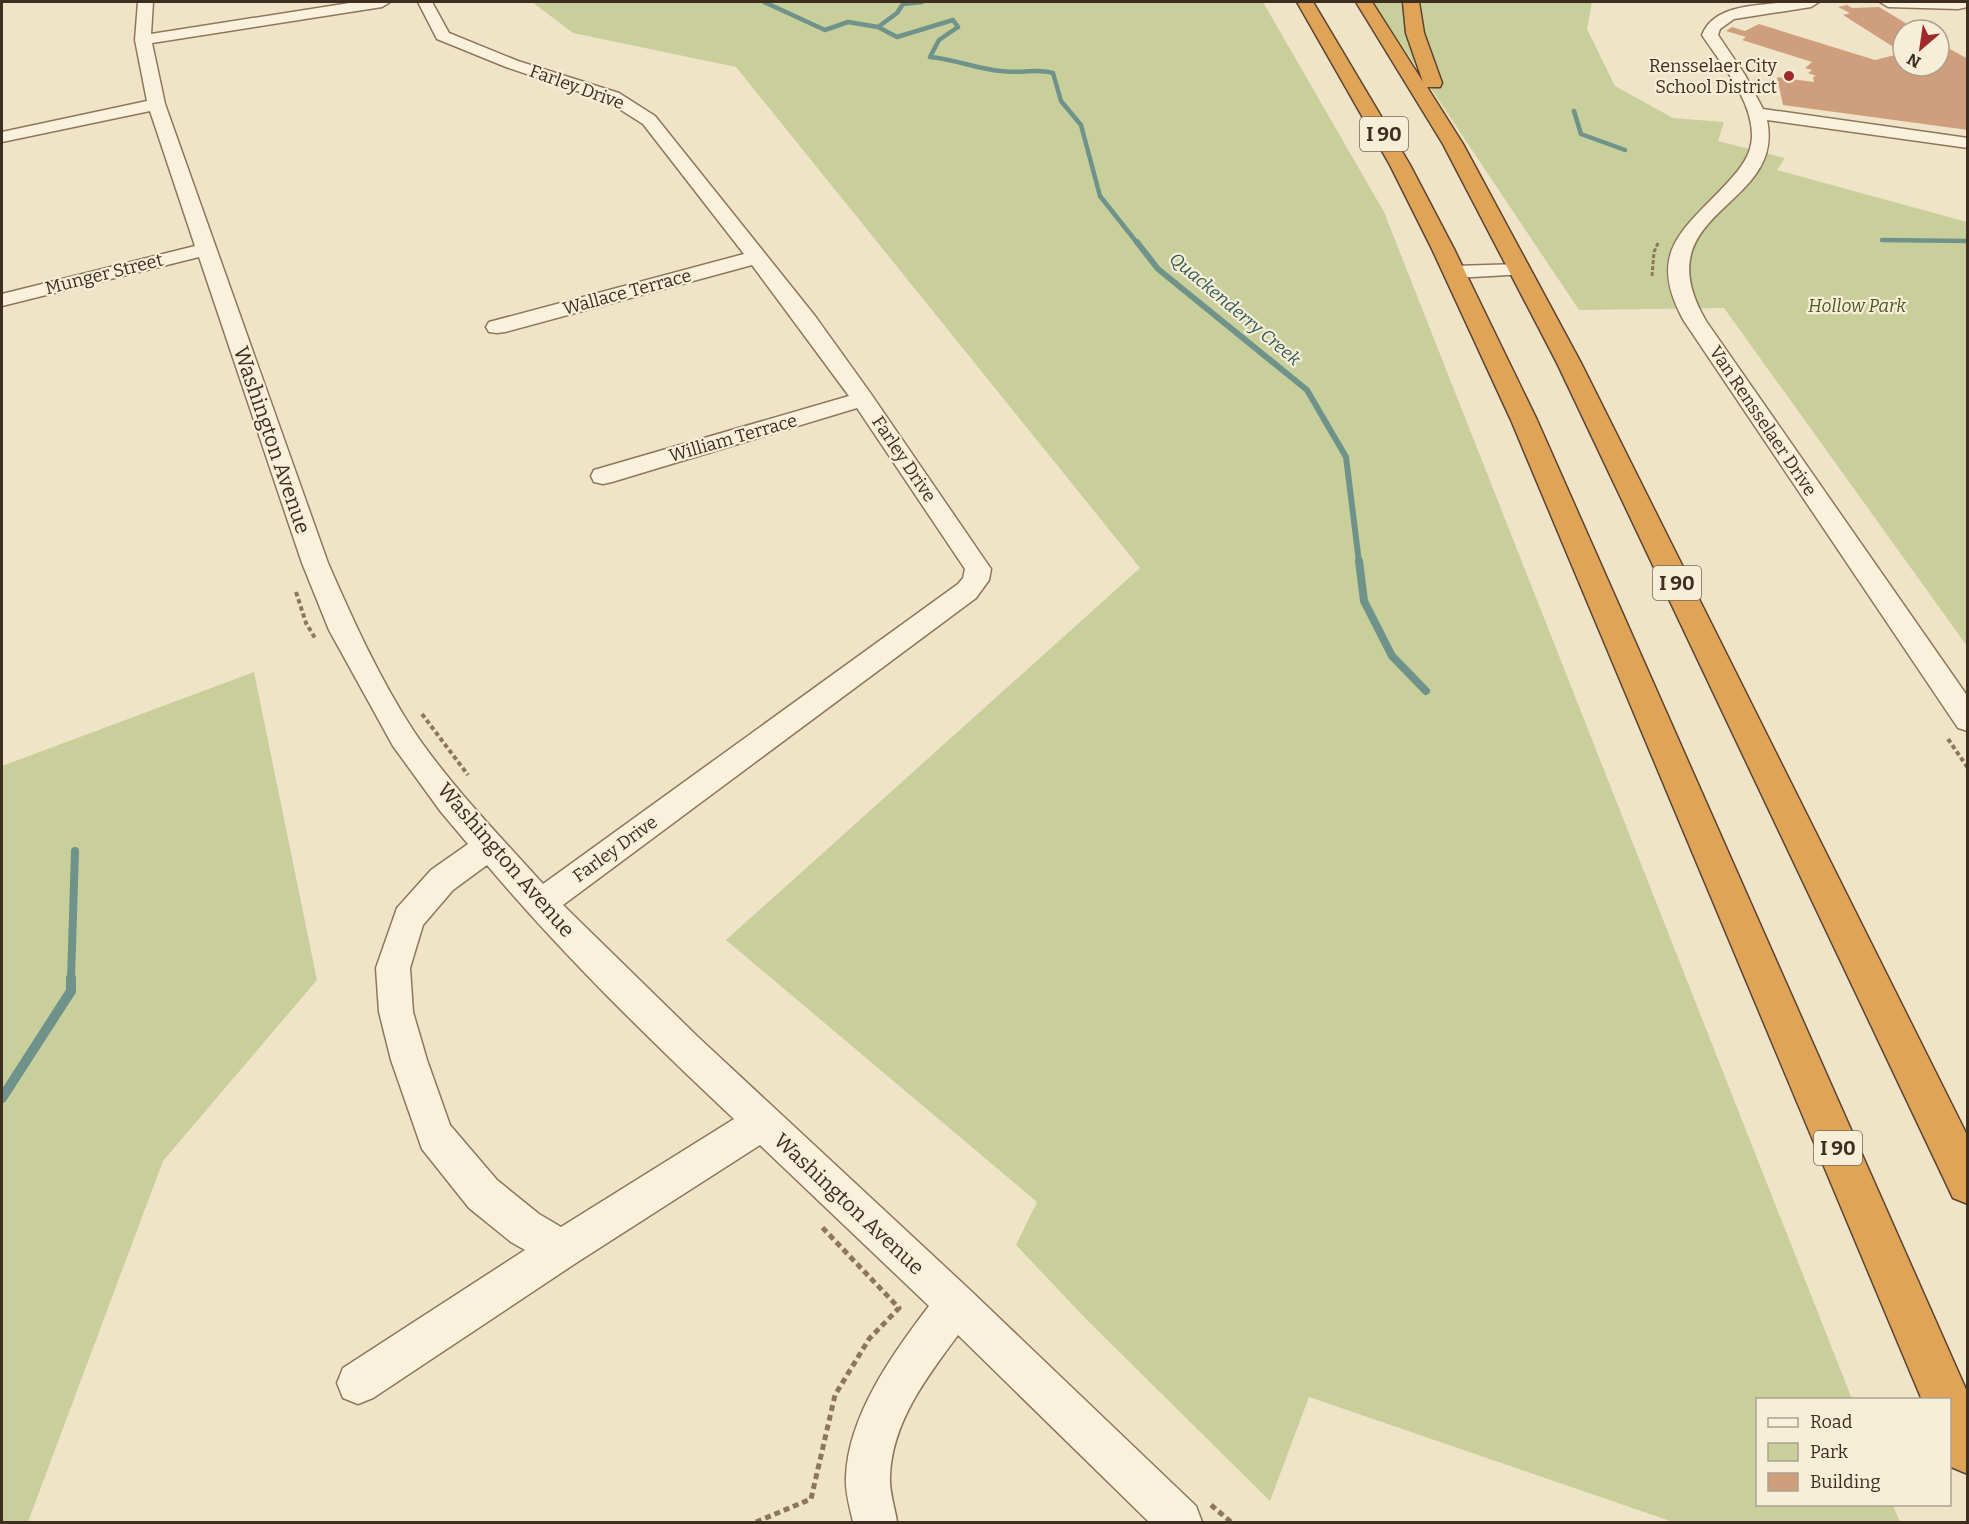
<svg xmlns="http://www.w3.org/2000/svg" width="1969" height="1524" font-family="Bitter,serif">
<rect width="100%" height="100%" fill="#f0e4c8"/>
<path fill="#c9cf9b" d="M532 2H1263L1384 212 1852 1399 1758 1400V1504L1893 1505 1900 1522H1673L1309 1397 1270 1501 1088 1321 1016 1245 1037 1202 726 940 1140 568 736 67 573 33Z
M1373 2H1592L1587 29 1615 86 1673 118 1724 122 1718 141 1785 158 1777 170 1967 222V646L1724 308 1579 310Z
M254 672 317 980 163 1161 28 1522H2V766Z"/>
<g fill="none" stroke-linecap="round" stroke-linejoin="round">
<path stroke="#6f938a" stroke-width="4.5" d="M764 2 825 30 848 22 878 27
M922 2 903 4 897 13 878 27 897 37 953 20 958 27 939 40 930 57C954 59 977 69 1001 71 1019 74 1035 68 1053 73L1061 101 1081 125 1100 196 1138 244
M1574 111 1581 134 1625 150
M1882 240 1968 241"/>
<path stroke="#6f938a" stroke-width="6" d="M1137 242 1158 269 1307 390 1346 457 1359 562"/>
<path stroke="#6f938a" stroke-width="8" d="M1359 561 1364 601 1392 656 1426 691
M71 979 75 851"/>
<path stroke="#6f938a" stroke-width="10" d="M2 1098 71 991V978"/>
</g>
<path fill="#cf9f7d" d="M1847 5 1852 8 1879 7 1917 30H1903V53L1843 15 1850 13 1838 7Z
M1759 24 1875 60 1903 53V66H1939V43L1968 59V130L1783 105 1777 77 1814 82 1813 77 1816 76 1808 73 1812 70 1805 68 1812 62 1742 40 1746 37 1726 31 1732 27 1745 31Z"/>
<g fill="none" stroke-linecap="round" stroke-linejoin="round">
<g stroke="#8d765c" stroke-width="3">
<path id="minor" d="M138 2H153L151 34 356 2H390L382 7 152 43 165 104 328 563C353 620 379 678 413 730 450 785 498 834 543 884L958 584 963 578 965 569 857 408 612 482 603 484 594 482 591 476 594 470 849 396 752 265 505 332 497 333 489 332 486 327 489 322 744 254 643 124 607 101 506 67 437 39 418 2H432L449 33 518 61 619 93 655 116 815 316 871 394 991 569 989 580 976 598 563 905 698 1037 970 1290 1196 1506 1202 1522H1149L958 1335C927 1377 892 1422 890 1476 889 1492 895 1507 897 1522H853C850 1508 845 1492 846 1477 848 1416 893 1353 929 1306L760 1145 576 1263 373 1398 358 1404 343 1398 337 1383 343 1368 525 1250 511 1242 469 1208 422 1149 391 1060 379 1012 376 968 397 908 431 870 468 844 441 812 393 746 329 630 302 563 199 257 2 306V294L195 246 150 111 2 142V132L147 101 135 40ZM487 865C563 955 648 1038 734 1119L561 1227 539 1214 497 1180 450 1125 427 1060 413 1012 410 968 423 925 453 890Z
M1785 2H1819L1811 7 1734 19 1720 29 1718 35 1745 75 1763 109 1968 138V148L1767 120C1786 209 1641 210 1706 321L1968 697V731L1958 728 1684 321C1645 251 1684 230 1729 181 1741 168 1751 155 1752 137 1753 100 1721 64 1702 35 1714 4 1757 6 1785 2Z
M1880 2H1968V7L1958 9 1888 7Z
M1520 264 1527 266 1530 270 1527 274 1455 278 1448 276 1445 272 1448 268 1455 266Z"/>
</g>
<g stroke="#5b4430" stroke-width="3">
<path id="highway" d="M1297 2H1313L1410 165 1454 249 1537 420 1968 1394V1474L1951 1467 1950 1463V1400H1922L1511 420 1432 249 1390 165Z
M1356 2H1372L1423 82 1406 33 1403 2H1419L1424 33 1442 83 1440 87H1427L1463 144 1581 363 1968 1137V1204L1953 1198 1557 363 1443 144Z"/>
</g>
<path stroke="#8d765c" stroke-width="3" stroke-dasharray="4 2" stroke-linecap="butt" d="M1652 276 1654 252 1658 243"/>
<path stroke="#8d765c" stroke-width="4" stroke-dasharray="4.5 3" stroke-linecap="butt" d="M296 592 306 623 315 638
M422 714 468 775
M1948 739 1968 768"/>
<path stroke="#8d765c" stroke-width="5" stroke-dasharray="6 4" stroke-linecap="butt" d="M1211 1505 1231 1522
M756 1522 811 1499 835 1395 869 1339 899 1308 820 1225"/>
<use href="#minor" fill="#faf1dc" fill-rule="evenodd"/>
<use href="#highway" fill="#e0a458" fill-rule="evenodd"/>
</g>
<circle fill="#9e2a2b" stroke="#f7eed8" stroke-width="2" cx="1789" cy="76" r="6"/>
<g text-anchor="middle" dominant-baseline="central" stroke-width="4.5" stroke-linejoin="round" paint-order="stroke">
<g font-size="18" fill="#3d2e20" stroke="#f7eed8" text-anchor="end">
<text x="1777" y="66">Rensselaer City<tspan x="1777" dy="21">School District</tspan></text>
</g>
<g font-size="18" fill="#3d2e20" stroke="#f7eed8">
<text transform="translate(577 87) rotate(20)">Farley Drive</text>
<text transform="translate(104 274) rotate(-14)">Munger Street</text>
<text transform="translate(627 292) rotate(-15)">Wallace Terrace</text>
<text transform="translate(1763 421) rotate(56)">Van Rensselaer Drive</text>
<text transform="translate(733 438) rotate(-16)">William Terrace</text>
<text transform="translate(904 459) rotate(56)">Farley Drive</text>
<text transform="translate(615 849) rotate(-36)">Farley Drive</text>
</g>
<g font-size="18" font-style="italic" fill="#4d5a26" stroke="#f7eed8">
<text x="1857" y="306">Hollow Park</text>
</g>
<g font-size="18" font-style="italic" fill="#2f5d5a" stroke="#f7eed8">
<text transform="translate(1235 309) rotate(40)">Quackenderry Creek</text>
</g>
<g fill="#f7eed8" stroke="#756857" stroke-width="1.5">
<rect x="1360" y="117" width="48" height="34" rx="4.5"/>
<rect x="1653" y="566" width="48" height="34" rx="4.5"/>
<rect x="1814" y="1131" width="48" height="34" rx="4.5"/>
</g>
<g font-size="20" font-weight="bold" fill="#3d2e20">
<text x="1384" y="134">I 90</text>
<text x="1677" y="583">I 90</text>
<text x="1838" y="1148">I 90</text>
</g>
<g font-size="21" fill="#3d2e20" stroke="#f7eed8">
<text transform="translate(272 440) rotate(71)">Washington Avenue</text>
<text transform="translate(506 860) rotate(49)">Washington Avenue</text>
<text transform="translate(849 1204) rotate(43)">Washington Avenue</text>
</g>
</g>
<rect width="1969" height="1524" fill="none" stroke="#3d2e20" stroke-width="6"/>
<rect x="1756" y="1398" width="195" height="108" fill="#f7eed8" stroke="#ada18e" stroke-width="1.5"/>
<rect x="1768" y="1418" width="30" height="9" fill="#faf1dc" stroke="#ada18e" stroke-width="1.5"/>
<text x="1810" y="1428" font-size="18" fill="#3d2e20">Road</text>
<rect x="1768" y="1443" width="30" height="18" fill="#c9cf9b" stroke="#ada18e" stroke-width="1.5"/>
<text x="1810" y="1458" font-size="18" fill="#3d2e20">Park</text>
<rect x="1768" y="1473" width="30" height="18" fill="#cf9f7d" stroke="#ada18e" stroke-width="1.5"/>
<text x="1810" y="1488" font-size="18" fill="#3d2e20">Building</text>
<g transform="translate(1921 48) rotate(209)"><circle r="28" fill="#f7eed8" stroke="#ada18e" stroke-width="1.5"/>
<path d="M0-4.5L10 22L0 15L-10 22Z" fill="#9e2a2b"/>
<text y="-9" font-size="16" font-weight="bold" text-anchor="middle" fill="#3d2e20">N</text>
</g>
</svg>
